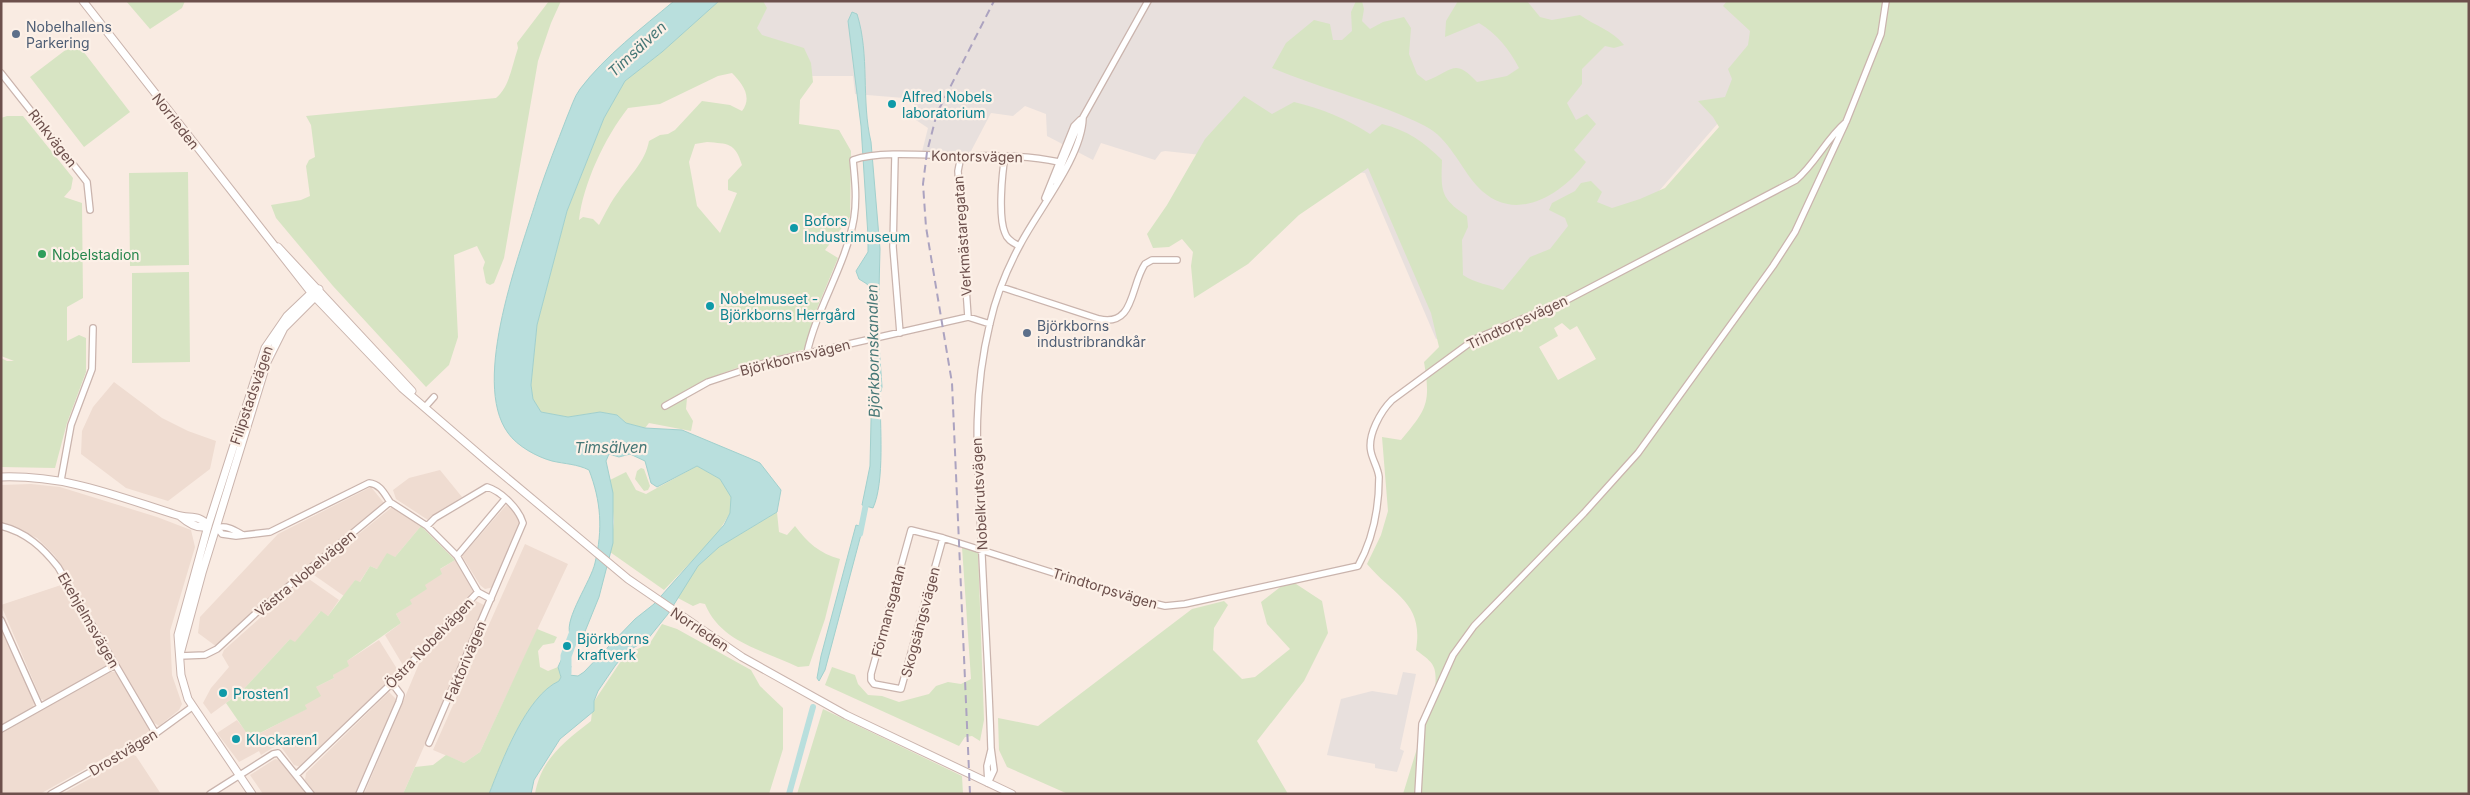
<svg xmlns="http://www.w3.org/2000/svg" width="2470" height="795" font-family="Inter,sans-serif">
<rect width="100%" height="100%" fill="#f9ebe2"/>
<path fill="#efdcd1" d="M114 382 162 418 188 431 216 441 210 469 168 501 126 488 81 454 82 431 93 407Z
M440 470 462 497 428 520 396 499 393 490 409 478Z
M31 484 60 487 157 517 191 530 195 547 170 631 172 675 182 704 179 710 159 726 153 722 55 556 37 538 1 523V485Z
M371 487 384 503 217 647 198 633 200 617 278 534Z
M509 502 518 514 520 523 494 587 485 589 480 585 462 556Z
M392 507 421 526 395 557 377 569 370 566 359 583 355 580 344 596 311 573Z
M525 544 568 564 480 752 464 763 433 750Z
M455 560 474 593 404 667 385 635 401 623 396 614 411 604 409 600 426 589 424 585 441 574 439 570Z
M306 577 339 600 328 616 320 612 295 643 290 639 241 692 211 714 203 703 211 688 229 667 222 655 224 650Z
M64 584 109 661 108 666 46 701 41 699 1 605Z
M476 601 486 606 403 794H364L421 659Z
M1 627 34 703 33 708 1 726Z
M379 640 399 672 301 767 294 765 279 744 261 755 259 751 239 762 217 733 237 720 251 738 306 709 305 705 316 687 334 678 333 675 347 661Z
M111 672H115L119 677 151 732 40 794H1V733Z
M389 692 397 700 355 794H316L305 780 306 773Z
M133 755 136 756 161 794H62Z
M275 759 280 760 306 794H263L250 775Z"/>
<path fill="#e8e0dd" d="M737 1H1824L1639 214 1510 310 1436 339 1365 173 1165 151 1161 152 1155 160 1101 143 1093 160 1047 136 1046 114 1025 106 1013 116 991 113 970 153 922 152 928 128 910 116 916 99 855 94 853 76H767Z
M1403 672 1416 674 1400 749 1404 751 1397 772 1375 768V764L1327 755 1341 699 1372 691 1397 695Z"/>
<path fill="#d7e4c3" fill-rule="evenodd" d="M126 1H185L182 8 150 29Z
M549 1H561L551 23 538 61 504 258 494 283 490 285 486 283 483 268 485 262 477 246 454 255 458 337 449 365 426 387 333 286 276 218 271 205 301 200 310 196 306 166 309 160 315 157 311 125 306 116 496 98C510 86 512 65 518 48L517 43Z
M719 1H763L767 8 757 28 762 35 804 48 811 63 813 82 800 100 799 124 839 130 851 151 850 217 825 250 838 258 818 306 806 349C766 359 724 369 688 389L689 391 683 394 687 398 686 409 693 421 691 431 649 423 645 428 626 423 617 415 600 412 568 417 541 412 533 399 531 385 537 325 567 211 604 118 625 81 662 52ZM732 73C742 83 753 97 742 111L730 105 702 101 675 130 668 134 660 135 649 141C645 162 631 174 619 191 611 201 605 214 599 225L593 219 583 217 579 220C583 184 605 137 628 108L660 104 718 76ZM707 142C728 144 735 142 742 165L728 180V190L737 193 720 233 697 206 689 162 695 144Z
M1356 1H1362L1364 9 1362 21 1370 29 1383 22 1404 17 1411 28 1409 54 1417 74 1426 81C1453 71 1454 57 1477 82L1507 76 1519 68C1509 49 1497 34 1479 23L1445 37 1446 21 1458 1H1527L1540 17 1552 20 1580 15C1595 26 1612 30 1624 45L1614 48 1605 46 1582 69V84L1567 103 1576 120 1587 114 1596 124 1574 150 1586 162C1560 197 1513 225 1477 186 1460 167 1449 138 1425 126 1378 102 1322 89 1272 68L1286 43 1314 20 1330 24 1333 40H1342L1352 31 1351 12Z
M1727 1H2469V794H1403L1435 690C1437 666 1435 664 1416 650 1424 602 1394 596 1367 564L1381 535 1388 511 1382 437 1401 440C1427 409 1431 403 1424 362L1439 347 1431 313 1368 168 1299 215 1248 264 1194 298 1191 266 1193 252 1182 239 1169 247 1153 248 1147 234 1167 205 1205 139 1244 96 1272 114 1294 102C1323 109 1345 118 1370 134L1382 124C1407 130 1424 142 1442 160 1441 191 1440 198 1467 216L1468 227 1462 240 1463 275C1476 284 1489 284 1503 290L1530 257 1550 249 1568 226 1565 218 1549 210 1552 203 1575 191 1581 183 1591 181 1602 192 1597 202 1612 208 1640 199 1665 188 1719 127 1713 117 1698 101 1725 97 1732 79 1728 69 1748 45 1750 31 1723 6ZM1562 323 1570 330 1577 326 1596 359 1558 380 1539 347 1558 336 1554 328Z
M76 42 130 112 84 147 30 77Z
M7 116H23L73 178 71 189 64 197 82 203 83 298 67 307V341L79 335 86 338V372L67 423 55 468 1 467V358L7 361H14L1 356V118Z
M188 172 189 265 130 266 129 173Z
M189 272 190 362 132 363V273Z
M697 466 720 479 731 496 730 513 716 536 664 590 610 552 614 522 610 480 626 472 636 490 646 494Z
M641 468 644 469 650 486 648 490 644 491 635 479 637 471Z
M777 512 779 532 787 535 795 526C807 542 820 554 840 559L825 619 809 666 798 667C764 650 721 643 705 604L700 603 693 606 676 597 698 566 719 547Z
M421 526 455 560 440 569 442 574 425 585 427 589 410 600 412 604 396 614 401 623 347 661 349 666 333 675 334 678 316 687 321 696 305 705 307 709 250 738 226 703 241 692 290 639 295 642 321 611 328 616 355 580 360 582 370 566 377 569 387 553 395 557Z
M962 547 978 552 984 720 980 741 972 736 965 737 959 746 825 685 832 667 855 675 858 684 868 695 882 696 899 702 929 694 936 686 948 682 961 684 971 679Z
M1293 582 1322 601 1328 633 1304 681 1257 741 1288 794H1068L1007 767 999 750 998 718 1038 726 1192 609 1224 601 1228 605 1214 628 1213 650 1242 679 1255 677 1290 649 1267 624 1261 602 1283 585Z
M662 624 677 629 751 670 760 686 783 708V749L769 794H535C541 759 564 742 591 721L593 703 625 655 650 643Z
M537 629 557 637 554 643 543 645 538 651 540 667 548 671 558 667 561 677 559 681C526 696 502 761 489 794H403L415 767 433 765 446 755 464 763 480 752Z
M823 709 962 776 963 794H797Z"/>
<path fill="#b9dfdd" stroke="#a1d0cd" d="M674 1H719L662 52 625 81 604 118 567 211 537 325 531 385 533 399 541 412 568 417 600 412 617 415 626 423 645 428 682 430 749 458 760 463 781 490 777 512 719 547 698 566 668 614 647 640 626 652 615 666 598 691 594 701V711L560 739 534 780 531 794H489C502 761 526 696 559 681L561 677 558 667 563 656 568 658V665L571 666 569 675 578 676 584 672 635 619 654 604 724 525 730 513 731 497 720 479 697 466 657 487 651 483 645 461 630 454 619 457 609 454 606 461 613 493V543L599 597 584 634 581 637 570 634C564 619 591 581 595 563 603 529 601 501 589 470 577 464 565 464 552 461 537 457 517 446 508 433 470 381 521 251 538 195 547 168 557 143 567 117 571 108 574 97 580 89 605 56 642 28 674 1Z
M852 12 857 14C870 55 861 100 871 142L880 249 878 331 882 387 880 394C880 424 885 482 873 508L862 505 870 466 873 333 871 290 867 284 859 279 856 271 868 252V236L861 126 848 21Z
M856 525 863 527 825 670 819 681 817 678 821 656Z"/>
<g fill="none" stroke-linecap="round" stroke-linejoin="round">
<path stroke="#b9dfdd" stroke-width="6" d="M860 534 867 499
M789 794 813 707"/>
<path stroke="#b9dfdd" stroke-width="11" d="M566 673V656L579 621"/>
<g stroke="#cab4ad" stroke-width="8">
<path id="minor" d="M1 73 87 182 90 210
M895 156 893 247 900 333
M961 156 958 171 968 317
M1005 156C1002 174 998 217 1005 233 1007 240 1014 243 1019 246
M1055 181 1077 128 1148 1
M1045 198 1074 126 1080 120
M1001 287 1099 319C1135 327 1130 286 1145 264L1152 260H1177
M807 353C817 307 846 265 854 218 857 199 855 180 853 160 879 151 923 155 952 156 988 156 1023 154 1059 162
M426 406 434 397
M665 406 708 382 765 363 968 317 990 324
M61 480 71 425 92 369 93 328
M1 526C26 532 43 548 58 567L156 734
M427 526 435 518 487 487C501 491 519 509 523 523L429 743
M243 535C234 530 227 525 217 528L222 534 236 536 270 532 369 483C380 484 384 493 390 502
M943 538 901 689 874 684 871 680V674L911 530 943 538 1136 599 1165 606 1185 604 1358 566C1373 539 1379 509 1379 477 1378 468 1373 461 1371 452 1367 435 1381 411 1392 400L1475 339 1565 301 1796 180C1816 163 1826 139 1846 122L1881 34 1886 1
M478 592 491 599
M1 620 40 707
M180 656 205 655 217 649 255 614 390 502 427 526 457 556
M1 729 115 665
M296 775 392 683 478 592 457 556 505 499
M988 783 994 770 991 748C989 677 984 605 981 533 977 458 972 397 990 323 996 296 1007 269 1020 245 1038 210 1082 157 1083 118
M988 783 987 766 991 750
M51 794 144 742 192 707
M210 794 273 754 278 753 311 794
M359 794 399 702 401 695 392 683
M1418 794 1422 724 1453 655 1474 626 1584 513 1638 453 1773 266 1795 232 1845 124"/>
</g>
<g stroke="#cab4ad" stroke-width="9">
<path id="tertiary" d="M83 1 313 295 402 388 488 462 628 579 742 657 846 715 1012 794
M278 247 412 391
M1 477C67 475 116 496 177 515 189 519 200 514 208 526
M180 516C188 523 198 530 208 526
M180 654 202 573 267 362 284 328 312 300 319 289
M252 794 188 699 181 675 178 635 208 526 265 348 287 316 308 296 313 295"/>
</g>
<use href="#minor" stroke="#fff" stroke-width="5.5"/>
<use href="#tertiary" stroke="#fff" stroke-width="7"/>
<path stroke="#aca3c0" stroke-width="2" stroke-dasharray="8 5" stroke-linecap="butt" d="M970 794 952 383 926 227 923 184 927 152 937 113 994 1"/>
</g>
<g fill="#5c6f8a" stroke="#fcf0e7" stroke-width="2">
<circle cx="16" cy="34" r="5"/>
<circle cx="1027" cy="333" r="5"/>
</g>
<g fill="#0f9aa8" stroke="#fcf0e7" stroke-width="2">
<circle cx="892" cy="104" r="5"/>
<circle cx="794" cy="228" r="5"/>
<circle cx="710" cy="306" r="5"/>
<circle cx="567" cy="646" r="5"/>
<circle cx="223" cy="693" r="5"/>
<circle cx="236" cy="739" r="5"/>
</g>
<circle fill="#2e9e5b" stroke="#fcf0e7" stroke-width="2" cx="42" cy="254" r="5"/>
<g text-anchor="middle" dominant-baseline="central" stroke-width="4.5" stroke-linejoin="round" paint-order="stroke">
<g font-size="14" fill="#4e5e75" stroke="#fcf0e7" text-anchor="start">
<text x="26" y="26">Nobelhallens<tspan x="26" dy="16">Parkering</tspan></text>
<text x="1037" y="325">Björkborns<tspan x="1037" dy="16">industribrandkår</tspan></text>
</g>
<g font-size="14" fill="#0d838f" stroke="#fcf0e7" text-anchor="start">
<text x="902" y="96">Alfred Nobels<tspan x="902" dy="16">laboratorium</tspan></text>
<text x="804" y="220">Bofors<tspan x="804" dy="16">Industrimuseum</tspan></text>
<text x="720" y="298">Nobelmuseet -<tspan x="720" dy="16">Björkborns Herrgård</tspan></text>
<text x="577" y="638">Björkborns<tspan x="577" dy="16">kraftverk</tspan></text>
<text x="233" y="693">Prosten1</text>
<text x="246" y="739">Klockaren1</text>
</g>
<g font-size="14" fill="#6d504c" stroke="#fcf0e7">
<text transform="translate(176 121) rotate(52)">Norrleden</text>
<text transform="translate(53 138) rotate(52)">Rinkvägen</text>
<text transform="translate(977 156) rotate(1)">Kontorsvägen</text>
<text transform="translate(962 236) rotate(-94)">Verkmästaregatan</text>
<text transform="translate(1517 322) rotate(-25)">Trindtorpsvägen</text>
<text transform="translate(795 357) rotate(-14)">Björkbornsvägen</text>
<text transform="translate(251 395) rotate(-71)">Filipstadsvägen</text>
<text transform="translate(979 494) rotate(-93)">Nobelkrutsvägen</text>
<text transform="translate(305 573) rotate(-40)">Västra Nobelvägen</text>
<text transform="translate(1105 588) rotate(17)">Trindtorpsvägen</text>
<text transform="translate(888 611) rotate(-75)">Förmansgatan</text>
<text transform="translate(89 620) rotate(60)">Ekehjelmsvägen</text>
<text transform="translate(920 622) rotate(-75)">Skogsängsvägen</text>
<text transform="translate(700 629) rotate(34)">Norrleden</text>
<text transform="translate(429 643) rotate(-46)">Östra Nobelvägen</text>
<text transform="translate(465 661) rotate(-67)">Faktorivägen</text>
<text transform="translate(123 752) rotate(-31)">Drostvägen</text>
</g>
<g font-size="14" fill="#27864d" stroke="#fcf0e7" text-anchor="start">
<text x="52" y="254">Nobelstadion</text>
</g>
<g font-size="15" font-style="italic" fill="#457776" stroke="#fcf0e7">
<text transform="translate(637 49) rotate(-43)">Timsälven</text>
<text transform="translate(873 351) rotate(-91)">Björkbornskanalen</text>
<text x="611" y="447">Timsälven</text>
</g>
</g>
<rect width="2470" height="795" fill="none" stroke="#6d504c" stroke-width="5"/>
</svg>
